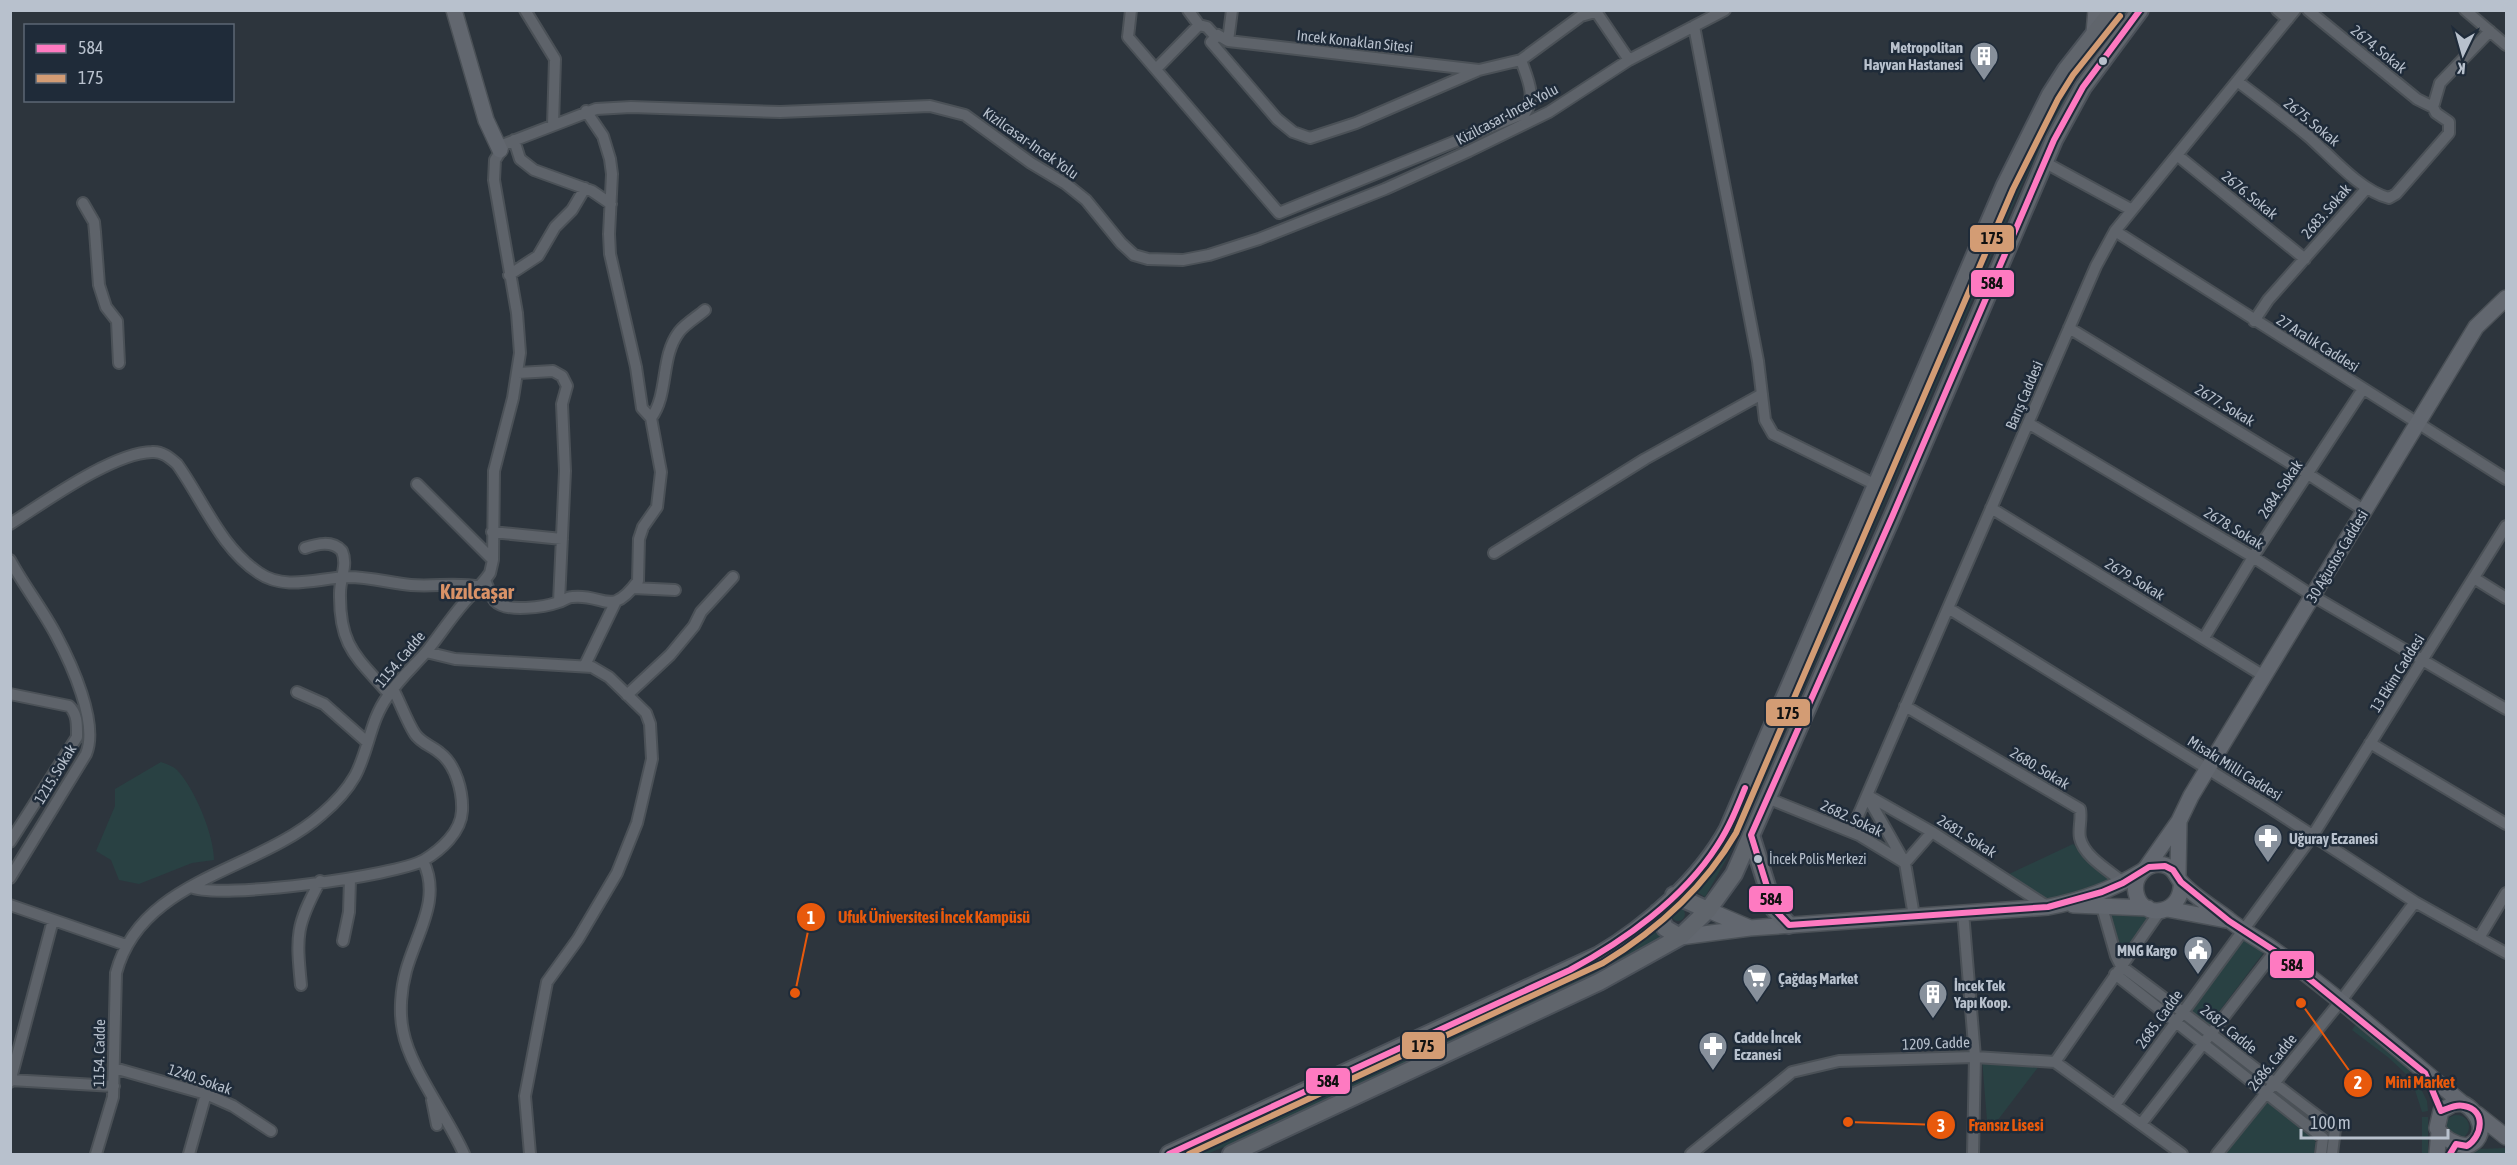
<svg xmlns="http://www.w3.org/2000/svg" width="2517" height="1165" font-family="'Asap Condensed',sans-serif">
<rect width="100%" height="100%" fill="#2d353d"/>
<path fill="#294143" d="M2124 11H2127L2086 63 2070 89 2023 182 1743 830 1705 897 1692 889 2013 186 2047 116 2068 81Z
M161 762C166 764 173 766 177 770 195 789 214 835 214 860L192 863 139 884 119 880 111 860 96 851 115 806V789Z
M2073 844 2117 883 2044 901 2007 875Z
M1671 914a7 7 0 1 1 14 0a7 7 0 1 1-14 0Z
M2108 913H2156L2124 954Z
M1653 928 1662 938 1594 974 1229 1145 1207 1154H1190L1596 966 1624 951Z
M2242 937 2264 952 2209 1025 2188 1010Z
M2356 1024 2394 1054 2412 1071 2406 1074 2389 1058 2352 1030Z
M1982 1059 2039 1066 1988 1133Z
M2414 1075 2427 1101 2428 1111 2422 1112 2415 1090 2408 1079Z
M2266 1099 2316 1136 2314 1154H2223Z
M2445 1127a12 12 0 1 1 24 0a12 12 0 1 1-24 0Z
M2422 1117H2428V1154H2422Z
M2506 1148V1154H2469L2477 1149Z"/>
<g fill="none" stroke-linecap="round" stroke-linejoin="round">
<g stroke="#4b5157" stroke-width="14">
<path id="street" d="M525 10 555 59 553 125
M1131 10 1128 37 1279 213 1525 113C1537 96 1527 78 1521 60
M1188 10 1199 25
M1595 10 1629 60
M2277 10 2288 19
M2308 10 2417 99 2433 107
M2465 10 2506 45
M1694 26 1758 361 1765 420 1773 434 1874 484
M1228 41 1218 35 1211 42 1277 119 1293 132 1310 138 1356 123 1479 70 1521 60 1581 16 1595 12
M1228 41 1479 70
M1228 41 1232 10
M1156 69 1199 25 1207 27 1215 36
M2237 81C2261 99 2285 117 2308 136 2330 155 2360 191 2389 198L2396 194 2449 133V122L2436 113 2433 107 2440 83 2490 31
M514 140 520 159 534 170 592 191 611 204
M2177 155 2305 259
M2044 162 2132 210
M83 203 94 222 95 232 99 285 106 307 117 321 119 363
M2115 231 2506 479
M509 275 538 256 555 227 572 210 585 188
M2254 321 2268 300 2367 188
M2069 328 2308 474 2365 511
M518 373 553 371 562 376 567 386 562 404 565 471 559 602
M651 418C669 394 660 357 679 332 685 324 697 317 705 310
M2028 423 2253 557 2313 596 2506 709
M417 484 493 560
M1991 508 2264 676
M10 524C45 502 112 453 152 452 162 451 170 458 177 464 203 500 220 547 259 573 285 591 318 578 348 577 369 577 391 583 411 585 435 587 457 582 480 587
M492 532 562 539
M305 548C317 544 332 540 342 551 348 565 340 578 340 593 339 647 357 657 389 694
M1494 553 1645 459 1762 394
M10 560C24 586 43 610 56 635 71 663 99 723 86 754L10 878
M2474 578 2506 598
M485 580C488 587 490 595 495 601 506 613 545 607 559 602 564 601 567 597 572 597 604 593 610 619 638 581L639 539 643 527 657 507 661 472 651 418 642 408 636 367 610 254 609 234 612 174 610 159 603 136 586 111
M633 588 675 590
M1948 608 2269 807 2415 902 2506 953
M2204 638 2253 557 2363 389
M426 652 455 659 592 667 609 677 646 713 650 724 652 759 637 823 617 873 578 939 547 982 525 1096 530 1154
M585 665 616 601
M297 692 324 704 367 742
M10 694 69 706C78 714 77 726 77 737L10 842
M627 695 670 655 694 626 701 612 733 577
M1905 706 2080 809C2082 819 2078 829 2080 838 2084 857 2110 871 2124 883
M2370 743 2506 824
M1867 795 1932 832 2048 907
M1867 796 1905 863 1932 832
M1767 798 1859 835 1905 863 1914 916
M1859 835 1858 816 2096 266 2115 231 2295 10
M423 861C442 899 416 934 406 971 401 989 399 1012 403 1031 410 1069 448 1117 464 1154
M191 887C218 900 396 876 424 860 441 850 461 832 462 811 463 792 456 765 440 753 432 746 421 743 415 734 407 722 400 702 393 689
M10 905 126 945
M2102 907 2116 956 2121 966C2194 1019 2263 1076 2335 1129L2332 1154
M1963 912 1975 1057 1973 1154
M2479 938 2506 893
M343 941 349 912 350 879
M2115 974 2323 1138 2321 1154
M301 985C296 935 296 925 320 881
M2055 1062 2160 911
M114 1068 206 1094 233 1106 271 1131
M10 1080 114 1086
M10 1082 53 920
M432 1100 437 1125
M2115 1105 2313 835 2506 526
M2141 1124 2275 951
M96 1154 113 1097 116 973C141 878 257 872 322 814 335 803 347 790 355 776 369 750 370 720 388 696 399 679 414 666 427 651 439 636 450 619 463 604 472 593 482 585 490 573L493 560 494 471 513 398 520 353 517 313 494 180 495 160 505 144 596 109 631 107 780 112 930 106 965 115 1031 163 1066 184 1086 200 1121 243 1134 255 1148 259 1183 260 1209 255 1259 239 1385 189 1469 151 1549 112 1629 60 1725 10
M189 1154 206 1094
M1691 1154 1792 1072 1839 1061 1975 1057 2055 1062 2182 1154
M2217 1154 2340 1002 2415 902"/>
</g>
<g stroke="#4b5157" stroke-width="18">
<path id="secondary" d="M454 10 486 120 500 150
M2094 33 2096 10
M2146 868 2179 821 2191 796 2476 327 2506 298
M2178 875 2179 821
M2181 882C2184 914 2142 922 2136 893 2132 875 2150 859 2167 866 2175 869 2176 876 2181 882 2192 895 2215 909 2228 919 2241 930 2256 938 2270 947 2337 995 2399 1051 2462 1103
M2073 905 2148 908
M2167 909 2226 920
M1708 910 1750 928
M1680 937 1750 928 2048 907C2080 901 2113 889 2141 872
M2462 1103C2480 1111 2490 1138 2467 1146 2455 1145 2443 1138 2437 1128L2441 1111 2453 1104Z
M2477 1114 2506 1137
M2437 1154 2439 1132"/>
</g>
<g stroke="#4b5159" stroke-width="20">
<path id="primary" d="M1751 835 1774 909 1789 925
M1674 895 1708 910
M1658 912 1665 928 1680 937
M1169 1154 1599 955C1648 926 1701 879 1728 829L2005 185 2050 95 2066 70 2113 10
M1231 1154 1599 982 1680 937 1708 910 1734 874 1892 517 2054 140 2083 87 2140 10"/>
</g>
<use href="#street" stroke="#5e636a" stroke-width="10"/>
<use href="#secondary" stroke="#62676f" stroke-width="15"/>
<use href="#primary" stroke="#60656c" stroke-width="16"/>
<g stroke="#1f2b39" stroke-width="10">
<path id="bus-1" d="M2140 10 2083 87 2054 140 1892 517 1751 835 1774 909 1789 925 2048 907 2102 892 2123 883 2149 867 2165 866 2173 870 2181 882 2229 921 2275 951 2425 1073 2441 1111C2449 1108 2456 1104 2464 1106 2487 1110 2482 1137 2467 1146L2456 1144 2450 1154
M1169 1154 1570 970C1624 941 1683 899 1717 846 1729 828 1737 808 1745 788"/>
</g>
<g stroke="#1f2b39" stroke-width="10">
<path id="bus-2" d="M1189 1154 1603 963C1657 930 1704 888 1736 833L2013 189 2058 99 2073 75 2120 16"/>
</g>
<use href="#bus-1" stroke="#fe7ac1" stroke-width="6"/>
<use href="#bus-2" stroke="#d39c74" stroke-width="6"/>
</g>
<defs>
<g id="building-pin" transform="scale(1.5)"><path d="M0 17L-7.5 6A9.5 9.5 0 1 1 7.5 6Z" fill="#87909b" stroke="#1f2b39"/><path d="M-4-6H4V6H1V3H-1V6H-4ZM-2.5-4.3h1.7v1.8h-1.7ZM.8-4.3h1.7v1.8H.8ZM-2.5-1h1.7V.8h-1.7ZM.8-1h1.7V.8H.8Z" fill="#fff"/></g>
<g id="pharmacy-pin" transform="scale(1.5)"><path d="M0 17L-7.5 6A9.5 9.5 0 1 1 7.5 6Z" fill="#87909b" stroke="#1f2b39"/><path d="M-2-6h4v4h4v4h-4v4h-4v-4h-4v-4h4Z" fill="#fff"/></g>
<g id="civic-pin" transform="scale(1.5)"><path d="M0 17L-7.5 6A9.5 9.5 0 1 1 7.5 6Z" fill="#87909b" stroke="#1f2b39"/><path d="M-.6-6.5H3V-4.5H.6V-3L4-1V1h2V6H-6V1h2V-1L-.6-3ZM-1.2 2.5V6h2.4V2.5Z" fill="#fff"/></g>
<g id="supermarket-pin" transform="scale(1.5)"><path d="M0 17L-7.5 6A9.5 9.5 0 1 1 7.5 6Z" fill="#87909b" stroke="#1f2b39"/><path d="M-6-5.5h2.5l.6 2H6L4.5 2H-2.5L-4.4-4H-6ZM-1.5 3.2a1.3 1.3 0 1 0 .1 0ZM3 3.2a1.3 1.3 0 1 0 .1 0Z" fill="#fff"/></g>
</defs>
<g fill-rule="evenodd">
<use href="#building-pin" x="1984" y="56"/>
<use href="#pharmacy-pin" x="2268" y="838"/>
<use href="#civic-pin" x="2198" y="950"/>
<use href="#supermarket-pin" x="1757" y="978"/>
<use href="#building-pin" x="1933" y="994"/>
<use href="#pharmacy-pin" x="1713" y="1046"/>
</g>
<g fill="#b8c1cd" stroke="#1f2b39" stroke-width="2">
<circle cx="2103" cy="61" r="5"/>
<circle cx="1758" cy="859" r="5"/>
</g>
<g text-anchor="middle" dominant-baseline="central" stroke-width="5" stroke-linejoin="round" paint-order="stroke">
<g font-size="14" fill="#b8c1cd" stroke="#1f2b39" text-anchor="start">
<text x="1769" y="859">İncek Polis Merkezi</text>
</g>
<g font-size="15" fill="#b8c1cd" stroke="#1f2b39">
<text transform="translate(1355 41) rotate(6)">Incek Konaklan Sitesi</text>
<text transform="translate(2379 49) rotate(39)">2674. Sokak</text>
<text transform="translate(1507 114) rotate(-28)">Kizilcasar-Incek Yolu</text>
<text transform="translate(2312 122) rotate(39)">2675. Sokak</text>
<text transform="translate(1031 143) rotate(35)">Kizilcasar-Incek Yolu</text>
<text transform="translate(2250 195) rotate(39)">2676. Sokak</text>
<text transform="translate(2326 211) rotate(-49)">2683. Sokak</text>
<text transform="translate(2318 343) rotate(32)">27 Aralık Caddesi</text>
<text transform="translate(2024 395) rotate(-67)">Barış Caddesi</text>
<text transform="translate(2225 405) rotate(31)">2677. Sokak</text>
<text transform="translate(2280 489) rotate(-56)">2684. Sokak</text>
<text transform="translate(2234 528) rotate(31)">2678. Sokak</text>
<text transform="translate(2337 556) rotate(-59)">30 Ağustos Caddesi</text>
<text transform="translate(2135 579) rotate(31)">2679. Sokak</text>
<text transform="translate(400 659) rotate(-50)">1154. Cadde</text>
<text transform="translate(2397 673) rotate(-58)">13 Ekim Caddesi</text>
<text transform="translate(2040 768) rotate(31)">2680. Sokak</text>
<text transform="translate(2235 768) rotate(32)">Misakı Milli Caddesi</text>
<text transform="translate(55 774) rotate(-59)">1215. Sokak</text>
<text transform="translate(1852 818) rotate(25)">2682. Sokak</text>
<text transform="translate(1967 836) rotate(32)">2681. Sokak</text>
<text transform="translate(2159 1019) rotate(-54)">2685. Cadde</text>
<text transform="translate(2229 1029) rotate(39)">2687. Cadde</text>
<text transform="translate(1936 1043) rotate(-2)">1209. Cadde</text>
<text transform="translate(99 1053) rotate(-89)">1154. Cadde</text>
<text transform="translate(2272 1062) rotate(-51)">2686. Cadde</text>
<text transform="translate(200 1079) rotate(19)">1240. Sokak</text>
</g>
<g font-size="15" font-weight="bold" fill="#b8c1cd" stroke="#1f2b39" text-anchor="start">
<text x="1963" y="47" text-anchor="end">Metropolitan<tspan x="1963" dy="17">Hayvan Hastanesi</tspan></text>
<text x="2289" y="838">Uğuray Eczanesi</text>
<text x="2177" y="950" text-anchor="end">MNG Kargo</text>
<text x="1778" y="978">Çağdaş Market</text>
<text x="1954" y="985">İncek Tek<tspan x="1954" dy="17">Yapı Koop.</tspan></text>
<text x="1734" y="1037">Cadde İncek<tspan x="1734" dy="17">Eczanesi</tspan></text>
</g>
<g font-size="21" font-weight="bold" fill="#d99267" stroke="#1f2b39">
<text x="477" y="591">Kızılcaşar</text>
</g>
</g>
<path fill="none" stroke="#e8590c" stroke-width="2" d="M795 993L811 917M2301 1003L2358 1083M1848 1122L1941 1125"/>
<g fill="#e8590c" stroke="#1f2b39" stroke-width="2">
<circle cx="795" cy="993" r="6"/>
<circle cx="2301" cy="1003" r="6"/>
<circle cx="1848" cy="1122" r="6"/>
<circle cx="811" cy="917" r="15"/>
<circle cx="2358" cy="1083" r="15"/>
<circle cx="1941" cy="1125" r="15"/>
</g>
<g font-size="18" text-anchor="middle" font-weight="bold" fill="#fff">
<text x="811" y="924">1</text>
<text x="2358" y="1089">2</text>
<text x="1941" y="1132">3</text>
</g>
<g font-size="16" text-anchor="middle" font-weight="bold" fill="#e8590c" stroke="#1f2b39" stroke-width="5" stroke-linejoin="round" paint-order="stroke">
<text x="934" y="923">Ufuk Üniversitesi İncek Kampüsü</text>
<text x="2420" y="1088">Mini Market</text>
<text x="2006" y="1131">Fransız Lisesi</text>
</g>
<g stroke="#1f2b39" stroke-width="2">
<rect x="1969" y="224" width="46" height="29" rx="6" fill="#d39c74"/>
<rect x="1970" y="269" width="45" height="29" rx="6" fill="#fe7ac1"/>
<rect x="1765" y="698" width="46" height="29" rx="6" fill="#d39c74"/>
<rect x="1748" y="885" width="46" height="28" rx="6" fill="#fe7ac1"/>
<rect x="2269" y="950" width="46" height="29" rx="6" fill="#fe7ac1"/>
<rect x="1401" y="1031" width="45" height="29" rx="6" fill="#d39c74"/>
<rect x="1305" y="1067" width="46" height="28" rx="6" fill="#fe7ac1"/>
</g>
<g font-size="16" text-anchor="middle" font-weight="bold" fill="#111">
<text x="1992" y="244">175</text>
<text x="1992" y="289">584</text>
<text x="1788" y="719">175</text>
<text x="1771" y="905">584</text>
<text x="2292" y="971">584</text>
<text x="1423" y="1052">175</text>
<text x="1328" y="1087">584</text>
</g>
<rect width="2517" height="1165" fill="none" stroke="#b8c1cd" stroke-width="24"/>
<rect x="24" y="24" width="210" height="78" fill="#1f2b39" stroke="#5c6774" stroke-width="1.5"/>
<rect x="36" y="44" width="30" height="9" fill="#fe7ac1" stroke="#5c6774" stroke-width="1.5"/>
<text x="78" y="54" font-size="18" fill="#b8c1cd">584</text>
<rect x="36" y="74" width="30" height="9" fill="#d39c74" stroke="#5c6774" stroke-width="1.5"/>
<text x="78" y="84" font-size="18" fill="#b8c1cd">175</text>
<g transform="translate(2463 54) rotate(185)" stroke="#1f2b39" stroke-width="4.5" paint-order="stroke">
<path d="M0-4.5L10 22L0 15L-10 22Z" fill="#b8c1cd"/>
<text y="-9" font-size="16" font-weight="bold" text-anchor="middle" fill="#b8c1cd">K</text>
</g>
<path d="M2301 1129v9h147v-9" fill="none" stroke="#b8c1cd" stroke-width="3"/>
<text x="2310" y="1129" font-size="18" fill="#b8c1cd" stroke="#1f2b39" stroke-width="4.5" paint-order="stroke">100 m</text>
</svg>
